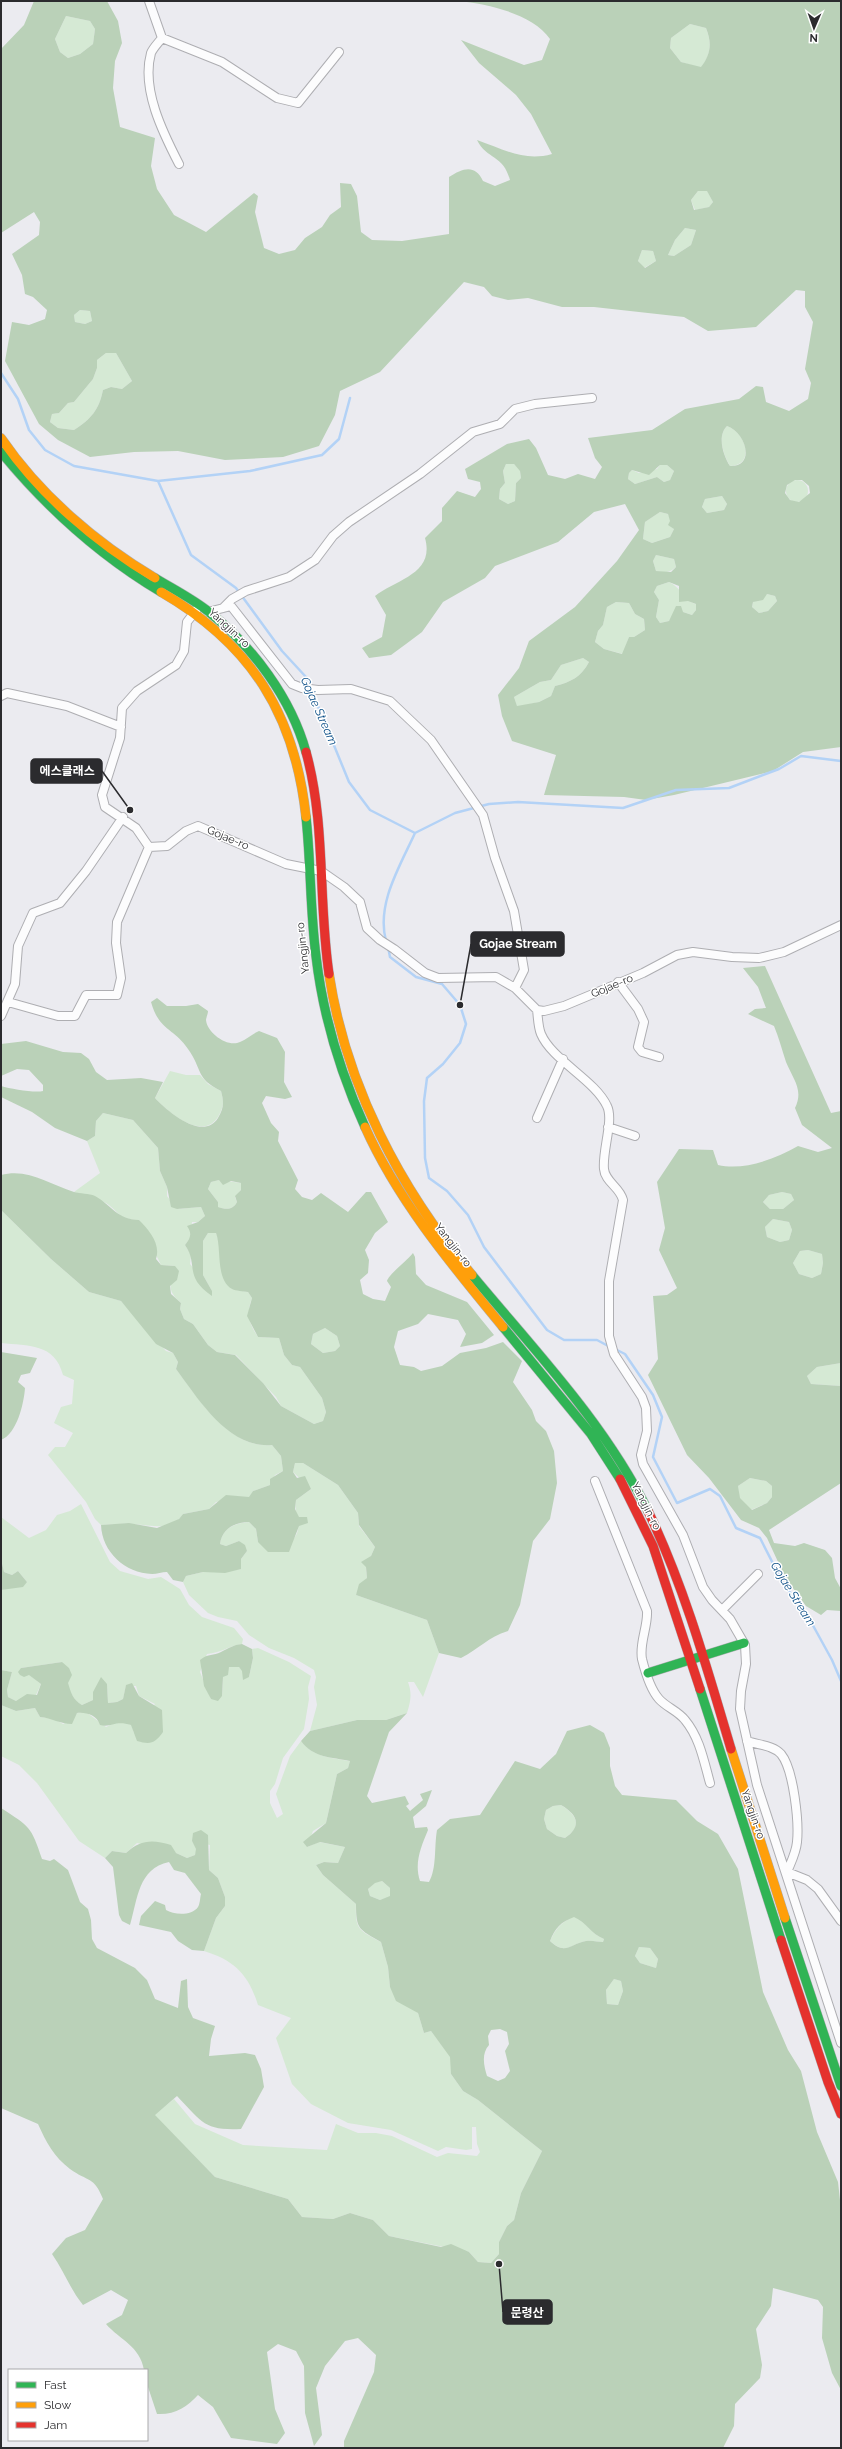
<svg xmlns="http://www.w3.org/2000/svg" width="842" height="2449" font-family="Raleway,'Noto Sans KR',sans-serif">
<rect width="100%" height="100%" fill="#ebebf0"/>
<path fill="#d5e9d4" d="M66 16 90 21 95 29 93 44 80 54 68 58 60 52 55 39Z
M690 24 706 28C712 44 711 54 701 68L681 62 670 48 671 38Z
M707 190 713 202 709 207 695 210 691 200 698 191Z
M685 228 696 230 691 245 674 256 668 255 675 240Z
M642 250 653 251 656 261 644 268 638 261Z
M80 310 90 311 92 321 85 324 75 322 74 315Z
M106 353H116L132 381 122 389 111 387 103 390C99 410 91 419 74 430L58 428 50 422 52 414 59 413 68 403 74 402 93 379 97 368V360Z
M727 426C747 433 755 466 730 466 723 454 717 436 727 426Z
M506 464H514L520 470 521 478 516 483 515 501 508 504 499 499 500 489 505 483 503 471Z
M660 465H667L674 471 670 480 664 482 657 477 635 484 628 479 629 473 632 470 639 473 657 469Z
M786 491a11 11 0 1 1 22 0a11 11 0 1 1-22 0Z
M722 496 727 504 724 510 707 513 702 507 705 499Z
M660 512 668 514 674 529 670 537 652 543 643 539 645 522Z
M656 555 674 559 676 567C669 573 665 573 656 571L653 561Z
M669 582C682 588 683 600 696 604V610L692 615 683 612 674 613 669 621 660 623 656 617 659 600 654 592 657 586Z
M767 594 775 596 777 601 768 611 759 613 752 607 753 602Z
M616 602 629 603 635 614 644 619 645 630 634 637H629L623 654 604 649 595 642 598 631 603 625 607 607Z
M583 658 589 662C581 677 571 682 555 686L551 696 539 702 517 707 514 697 540 682 551 680 561 665Z
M170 1071 186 1075H200L208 1084 221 1091C224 1102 224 1107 218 1117 202 1142 167 1111 155 1098Z
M103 1113 133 1120 158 1148 160 1171 167 1187V1196L177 1209 201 1207 205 1216 198 1222H192L190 1239 185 1245 191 1255 190 1264 212 1291 203 1275V1241L208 1233H216L220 1243 221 1268 232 1289 248 1292 252 1298C246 1314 249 1323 258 1337L279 1338 284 1355 292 1365 300 1367 322 1398 326 1412 323 1421 314 1424 281 1406 276 1397 236 1355 217 1352 208 1345 193 1324 184 1319 180 1309 181 1303C166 1290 170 1284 175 1266L161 1265 139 1220C117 1220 119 1210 104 1202 94 1198 84 1195 74 1192L100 1173 87 1141 95 1136 96 1121Z
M219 1180 241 1183V1190L235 1197 237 1202C233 1210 226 1210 217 1207L218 1202 208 1189 211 1182Z
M782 1192 791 1194 794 1200 783 1209H770L763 1202 769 1195Z
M1 1210 51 1259 89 1292 121 1301 166 1351 173 1353 178 1362 176 1369C199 1399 229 1449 272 1445L281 1456 283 1471 275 1475 270 1485 253 1491 250 1497 216 1502 209 1509 183 1514C172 1533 146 1524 130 1524 121 1523 111 1525 101 1525L95 1519 86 1502 48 1455 55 1447H65L73 1433 54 1423 61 1407 72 1404 74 1380 63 1375C55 1343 28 1346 1 1343Z
M773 1219 789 1222 792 1230 789 1240 780 1242 767 1237 765 1227Z
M808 1250 822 1254 823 1263 821 1274 812 1278 799 1274 793 1263 800 1251Z
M325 1328 337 1336 340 1346 335 1351 323 1353 311 1344 313 1334Z
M841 1363V1386L811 1384 807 1376 817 1367Z
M295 1463H303L338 1485 358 1513 359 1526 375 1547 366 1567 367 1578 356 1595 427 1620 439 1653 423 1697 414 1682H408C412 1693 411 1701 407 1713L386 1720H357L310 1731 317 1705 314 1687 316 1677 314 1670 294 1658 269 1648 249 1635 237 1621 218 1617 208 1613 189 1595 183 1582 186 1576 203 1572 241 1569V1559L247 1551 239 1541 226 1546 220 1544C222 1528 235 1523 249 1522L256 1529 258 1542H291C306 1526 293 1517 296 1500L311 1489 293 1472Z
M750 1478 766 1481 772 1486V1497L767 1503 751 1510 739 1498 738 1486Z
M81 1504 110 1562 120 1571 148 1579 161 1577 180 1589 189 1605 202 1617 234 1628 243 1639 242 1644C229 1646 220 1653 207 1654L200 1672 211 1699 222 1696 223 1677 229 1667H239L249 1677 253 1658 252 1649 258 1648 289 1662 311 1676 308 1687 309 1699 304 1729 283 1758 275 1784 270 1791V1803L277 1818 283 1814 276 1794 290 1756 301 1741C313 1757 332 1758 350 1761L348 1768 337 1774 326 1823 313 1831 307 1847 319 1842 345 1847 338 1863 324 1862 316 1865 323 1875 356 1904C355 1930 359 1930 381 1942L388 1967 390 1987 418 2013 424 2033 431 2031 451 2057V2074L463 2091 478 2100 542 2151 521 2193 514 2220 507 2226 499 2242V2254L491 2263 478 2262 469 2252 389 2236 373 2220 350 2213 333 2219 302 2217 288 2199 215 2177 154 2115 174 2099 195 2124 243 2145 327 2150 336 2124 358 2133H376L392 2136 437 2157 448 2153 477 2156 480 2152 477 2144 476 2127H472V2149L466 2150 446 2147 438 2151 391 2130 348 2123 311 2104 292 2084 276 2038 291 2018 258 2005C249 1975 234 1960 204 1951L216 1918 225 1906V1897L218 1878 209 1870 210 1845 192 1841 197 1849 195 1855 187 1858 176 1853 137 1843 126 1853 112 1851 105 1858 79 1841 37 1783 19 1765 1 1756V1705L16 1711 35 1708 40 1717 53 1718 63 1724 73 1719 77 1713 86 1712 106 1727 119 1721 132 1725 134 1733 155 1704 139 1696 136 1686H126L123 1699 117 1702 108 1703 107 1685 93 1700 82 1705C68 1698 66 1677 62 1662L21 1668 41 1684 36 1695 16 1701 8 1697 7 1690 12 1672 1 1670V1590L27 1582 18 1571 12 1575 4 1572 1 1559V1517L29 1538 46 1530 57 1515 70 1511Z
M561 1805C578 1816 582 1826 565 1838L557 1836 547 1829 544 1819 546 1810 553 1806Z
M382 1881 390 1888V1897L380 1900 370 1896 368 1889 375 1882Z
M574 1916C586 1922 591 1934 604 1939L603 1942C598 1942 591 1940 586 1941 572 1943 566 1956 550 1941 556 1928 561 1923 574 1916Z
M639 1947 650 1948 658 1959 656 1968 640 1963 635 1956Z
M614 1979 621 1981 623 1991 618 2005 607 2004 606 1990Z"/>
<path fill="#bad1b8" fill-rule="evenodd" d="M34 1H107L118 21 122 43 115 61 113 88 120 127 155 138 151 166 157 189 174 215 206 232 254 193 258 196 255 212 264 248 279 254 295 250 305 238 322 227 330 215 341 207 340 183 351 184 357 196 361 232 372 240 402 241 449 234V177C463 168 475 164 483 181L495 186 510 180C503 154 487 160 477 140 503 149 524 162 552 154L531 114 516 95 479 63 461 40 524 65 542 60 550 39C533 14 488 4 459 1H841V747L803 752 773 771 674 795 646 800 624 797 544 795 556 755 512 741 502 716 498 695 519 668 529 641 575 607 617 561 639 530 625 504 594 512 558 542 495 566 485 578 443 602 422 632 406 644 391 655 369 658 362 648 382 637 386 615 375 596C397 579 435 574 425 538L442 521V508L457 491 475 497 481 489 480 482 468 479 465 469 507 444 529 439 536 448 548 475 565 479 578 474 595 479 602 467 595 458 588 438 652 430 685 409 739 399 756 386 763 387 766 402 789 411 808 399 811 383 805 369 813 322 805 307V291L796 290 756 327 708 331 684 317 594 307H562L528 298 508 300 492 296 484 287 464 282 380 372 340 391 335 415 319 446 283 457 225 460 178 451 134 452 90 457 58 440 39 424 5 361 12 322 29 325 45 319 47 310 33 297 25 294 22 275 12 254 39 235 40 222 34 212 1 233V49L24 25ZM66 16 90 21 95 29 93 44 80 54 68 58 60 52 55 39ZM690 24 706 28C712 43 711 54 701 67L681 62 670 48 671 38ZM698 191H707L713 202 709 207 694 210 691 200ZM685 228 696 230 691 245 674 256 668 255 675 240ZM642 250 653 251 656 261 645 268 638 261ZM80 310 90 311 92 321 85 324 75 322 74 315ZM106 353H116L132 381 122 389 111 387 103 390C99 410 91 419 74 430L58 428 50 422 52 414 59 413 68 403 74 402 93 379 97 368V360ZM727 426C746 432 756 467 730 466 723 455 717 436 727 426ZM506 464H514L520 471 521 478 516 483 515 501 508 504 499 499 500 489 505 483 503 471ZM660 465H667L674 471 670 480 664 482 657 477 635 484 628 479 629 473 632 470 649 475ZM795 480H802L809 486 810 493 799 502 790 500 785 493 787 485ZM722 496 727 504 724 510 707 513 702 507 705 499ZM660 512 668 514 670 521 668 525 674 529 670 537 652 543 643 539 645 522ZM656 555 674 559 676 567 671 572 656 571 653 561ZM669 582 679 586V602L688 601 696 604V610L692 615 683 612 681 606H676L669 621 660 623 656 617 659 600 654 592 657 586ZM767 594 775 596 777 601 768 611 759 613 752 607 753 602 763 600ZM616 602 629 603 635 614 644 619 645 630 634 637H629L622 654 604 649 595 642 598 631 603 625 607 607ZM583 658 589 662C581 677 571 682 555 686L551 696 539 702 517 706 514 697 540 682 551 680 561 665Z
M765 966 831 1113 841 1111V1363L817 1367 807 1376 811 1384 841 1386V1483L769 1530 774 1543 795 1546 804 1543 825 1550 832 1558 835 1578 841 1589V1611L827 1610 821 1615 806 1606 785 1577 767 1538 759 1528 741 1520 709 1478 687 1455 648 1375 658 1359 653 1296 667 1295 677 1288 659 1250 665 1228 657 1182 679 1149 713 1150 718 1165C744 1171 775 1159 798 1146L818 1152 832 1148 802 1125 795 1108C804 1090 793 1079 786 1062 782 1050 779 1038 774 1026L748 1014 755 1009 766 1008 758 987 743 968ZM782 1192 791 1194 794 1200 783 1209H770L763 1202 769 1195ZM773 1219 789 1222 792 1230 789 1240 780 1242 767 1237 765 1227ZM808 1250 822 1254 823 1263 821 1274 812 1278 799 1274 793 1263 800 1251ZM750 1478 766 1481 772 1486V1497L767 1503 752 1510 740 1498 738 1486Z
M157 998 167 1006H186L198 1004 208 1011C208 1014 206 1018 206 1020 207 1033 228 1048 240 1042 247 1039 252 1034 259 1031L277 1038 285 1052 284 1082 292 1097 285 1099 266 1096 262 1103 271 1123 279 1132 278 1141 298 1180 295 1189 302 1197 312 1200 321 1193 348 1212 366 1192H371L388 1222 375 1233 365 1250 369 1260 368 1273 360 1280 363 1294 373 1299 385 1301 391 1287 387 1281C389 1274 407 1261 413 1253L415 1257 416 1274 426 1285 467 1302 494 1335 482 1343 460 1347 466 1334 458 1320 428 1314 418 1324 398 1331 394 1347 400 1365 414 1367 421 1371 442 1366 460 1353 486 1348 503 1342 522 1361 513 1382 532 1410 536 1421 546 1431 554 1451 557 1483 550 1519 533 1541 520 1605 508 1631C488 1637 479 1649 461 1658L439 1653 427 1620 356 1595 359 1584 367 1578 366 1567 361 1562 371 1556 375 1547 359 1525 358 1513 338 1485 303 1463H295L293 1472 297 1478 305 1476 311 1489 296 1500 295 1509 299 1517H307L308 1523 299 1526 289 1552H268L258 1542 256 1529 249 1522C236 1522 222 1528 220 1544L226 1546 239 1541 245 1545 247 1551 241 1559V1569L225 1573 203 1572 186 1576 183 1582 173 1580 167 1572C162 1572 157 1574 152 1574 125 1573 102 1552 101 1525L129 1523 157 1528 179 1519 183 1514 209 1509 226 1495 249 1497 253 1491 270 1485V1479L283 1471 281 1456 272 1445C229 1449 199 1400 176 1369L178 1362 173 1353 156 1344 121 1301 89 1292 51 1259 1 1210V1175C28 1168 49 1184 74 1192 80 1194 89 1193 95 1196 111 1205 118 1220 139 1220 149 1230 161 1244 156 1259L161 1265 175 1266 179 1271 177 1280 170 1286 171 1294 181 1303 180 1309 184 1319 193 1324 208 1345 217 1352 235 1355 263 1383 281 1406 314 1424 323 1421 326 1412 322 1398 300 1367 292 1365 284 1355 279 1338 258 1337 247 1316 252 1298 248 1292C243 1291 236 1291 232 1289 215 1279 222 1249 216 1233H208L203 1241V1275L212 1291V1296C183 1276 199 1265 185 1245 191 1238 192 1233 187 1226L198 1222 205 1216 201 1207 177 1209 171 1207 167 1187 160 1171 158 1148 133 1120 103 1113 96 1121 95 1136 87 1141 55 1128 32 1112 1 1097V1086C11 1089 35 1093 43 1091V1085L29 1070 17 1069 1 1076V1044L26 1041 63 1052 81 1053 89 1059 96 1072 107 1080 141 1078 163 1082 155 1098C167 1111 203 1142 218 1118 224 1108 224 1102 221 1091 195 1078 203 1070 188 1049 174 1028 159 1031 151 1002ZM219 1180 223 1185 231 1181 241 1183V1190L235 1196 237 1202C233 1210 226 1210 218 1207V1202L208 1189 211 1182ZM325 1328 337 1336 340 1346 335 1351 323 1353 311 1344 313 1334Z
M1 1352 37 1358 30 1373 21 1375 18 1382 25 1388C24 1403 17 1434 1 1440Z
M1 1559 4 1572 12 1575 18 1571 27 1582 23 1587 1 1590Z
M242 1644 252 1649 253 1658 249 1677 243 1680 242 1671 239 1667H229L228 1675 223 1677 222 1696 218 1701 211 1699 204 1686 200 1660C209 1653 213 1656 221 1652 229 1648 233 1645 242 1644Z
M62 1662 69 1668 72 1675 68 1683C71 1693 73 1700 82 1705L93 1700V1692L101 1677 107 1684 108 1703 117 1702 123 1699 126 1685 132 1683 139 1696 162 1710 163 1732C155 1743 151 1745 137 1741L131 1725C115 1720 111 1728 100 1725 97 1715 86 1712 77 1713L72 1724C60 1724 52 1718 40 1717L35 1708 16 1711 1 1705V1670L12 1672 7 1690 8 1697 16 1701 27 1694 37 1695 41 1684 29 1675 24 1677 20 1675 18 1672 21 1668Z
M407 1713 389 1732 367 1796 372 1803 405 1796 409 1804 406 1806 410 1811 423 1800 420 1794 432 1790 426 1806 413 1817 415 1828 427 1827 428 1830C421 1847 414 1863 420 1881L429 1882C437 1868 434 1847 437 1830L450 1819 480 1815 515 1761 540 1769 556 1754 567 1731 590 1725 604 1733 610 1748V1766L615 1786 622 1795 676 1800 697 1821 718 1834 738 1869 763 1992 788 2050 801 2071 817 2132 838 2182 841 2209V2390L832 2373 822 2338 823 2307 818 2300 773 2288 771 2306 756 2329 762 2365 760 2378 735 2404 734 2426 723 2448H344V2441L374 2372 376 2355 358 2338 345 2341 325 2366 316 2388 322 2435 314 2446 305 2413 304 2366 296 2351 278 2344 267 2352 275 2409 285 2433 277 2444 231 2438 213 2407 198 2395C187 2407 175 2415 157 2414L147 2384V2370H144C140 2346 120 2340 106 2324L122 2315 128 2300 111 2290 83 2305C70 2289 64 2271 52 2254L66 2238 85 2230 103 2199C94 2176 88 2182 70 2169 54 2157 46 2142 38 2124L1 2108V1808C30 1827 31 1826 42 1859L50 1861 54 1859 68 1870 80 1902 88 1909 91 1920 92 1939 97 1948 135 1968 147 1980 155 1999 178 2008 181 1981 187 1979 188 2007 193 2018 215 2026 211 2039 209 2056 245 2053 255 2055 261 2069 264 2087 241 2129C204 2131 201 2121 177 2096L155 2115 215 2177 288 2199 302 2217 333 2219 350 2213 373 2220 389 2236 441 2247 451 2244 469 2252 478 2262 491 2263 499 2254V2242L507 2226 514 2220 521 2193 542 2151 478 2100 463 2091 451 2074 450 2057 431 2031 424 2033 418 2013 396 2001 390 1987 388 1967 381 1942C359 1929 356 1930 356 1904L323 1875 316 1865 324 1862 338 1863 345 1847 320 1842 307 1847 303 1842 326 1823 337 1774 348 1768 350 1761C332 1757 313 1758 301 1741L310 1731 357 1720H386ZM561 1805C578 1815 582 1826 565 1838L557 1836 547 1829 544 1819 546 1810 553 1806ZM382 1881 390 1888V1896L380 1900 370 1896 368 1889 375 1883ZM574 1917C586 1922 591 1934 604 1939L603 1942C598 1942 592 1940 586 1941 572 1943 565 1956 550 1941 555 1928 561 1922 574 1917ZM639 1947 650 1948 658 1959 656 1968 640 1963 635 1956ZM614 1979 621 1981 623 1991 618 2005 607 2004 606 1990ZM500 2029 507 2032 509 2044 505 2051 510 2071 505 2078 498 2081 487 2076C484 2066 481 2054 489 2045L488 2036 491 2030Z
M201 1830 208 1835 209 1870 218 1878 225 1897V1906L216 1918 204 1951 192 1950 178 1941 171 1932 139 1925 141 1916 155 1901 165 1905 166 1910C174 1915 192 1916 198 1907 200 1904 200 1898 201 1894L185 1873 174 1870 169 1862C138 1869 138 1898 130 1925L122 1921 119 1915 113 1867 105 1858 112 1851 126 1853C140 1840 152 1839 171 1845L176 1853 187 1858 195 1855 196 1849 192 1841 193 1833Z"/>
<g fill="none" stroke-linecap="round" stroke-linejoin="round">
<path stroke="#b3d2f6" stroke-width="2.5" d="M1 373 18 399 29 430 45 450 74 466 158 481 191 555 236 588 282 651 306 677 349 782 370 810 415 833C400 866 376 904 386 941
M158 481 250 471 322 455 339 439 350 398
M415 833 455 813 489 804 518 802 623 808 676 790 729 788 779 769 801 756 841 761
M388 947 390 957 416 977 442 984 460 1005 466 1024 460 1043 443 1064 427 1078 424 1101 425 1158 429 1178 447 1191 468 1215 484 1247 547 1330 564 1340H597L610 1347
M615 1349 625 1354 653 1395 662 1417 653 1457 677 1503 710 1489 720 1496 736 1528 760 1538 783 1583 810 1620 832 1660 841 1681"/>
<g stroke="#aeaeb2" stroke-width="10">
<path id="street" d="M149 1 162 38 222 62 277 98 298 103 339 52
M162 38C159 42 153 48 151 53 141 89 163 133 179 164
M223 608 232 599 246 591 289 577 315 560 333 536 349 522 420 474 473 432 500 424 515 409 535 404 592 398
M197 609 187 622 184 651 176 665 137 691 122 708 120 738 102 795 105 807 136 828 149 847 167 846 186 831 198 826 286 864 321 871 344 887 360 902 367 928 380 940 394 949 425 973 438 978 496 977 515 988 537 1010 544 1011 564 1006 588 996 643 973 677 955 693 952 732 957 759 958 784 952 841 925
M208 612 231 606 292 684 302 688 318 690 351 689 390 701 431 740 483 815 495 858 514 911 524 970 515 988
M1 696 7 693 67 706 121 727
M618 982 638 1009 644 1022 638 1047 642 1052 659 1057
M8 1002 58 1016H75L86 995H117L121 978 116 943 117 922 149 847
M537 1010C538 1017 538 1027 541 1034 552 1060 595 1080 607 1106 614 1120 602 1151 604 1169 605 1182 620 1187 623 1200L609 1281V1336L614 1354 642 1397 646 1408 647 1431 641 1455 643 1464 683 1535 703 1587 712 1600 730 1619 745 1645 746 1664 741 1691 740 1709 757 1785 841 2043
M1 1016 15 984 18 946 33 913 60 903 86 871 123 817
M537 1118 563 1059
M608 1127 635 1136
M595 1481 647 1611C648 1627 639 1643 642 1659 645 1671 651 1690 659 1699 666 1707 678 1711 685 1720 700 1738 704 1762 710 1783
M722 1610 758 1574
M747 1741C758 1745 773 1745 781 1754 794 1770 799 1823 797 1842 796 1853 791 1862 787 1872L807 1880 818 1889 841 1921"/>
</g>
<g stroke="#aeaeb2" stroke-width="10">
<path id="fast" d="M1 452C47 508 99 555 161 592
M155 578C173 589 193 599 209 612 253 647 291 698 306 752
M306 817C311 863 310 910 316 956 323 1016 340 1072 365 1127
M472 1275C534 1350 604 1422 648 1511
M503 1327 591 1434 620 1479
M648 1673 744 1643
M700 1689 781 1940
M785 1918 841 2086"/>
</g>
<g stroke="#aeaeb2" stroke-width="10">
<path id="slow" d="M1 438C40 495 96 543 155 578
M161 592C251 644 295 714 306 817
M329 974C346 1086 400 1189 472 1275
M365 1127C398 1201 452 1265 503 1327
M731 1749 785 1918"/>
</g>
<g stroke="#aeaeb2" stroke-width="10">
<path id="jam" d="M306 752C326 824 318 900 329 974
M620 1479 653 1546 700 1689
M648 1511C684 1586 707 1668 731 1749
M781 1940 828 2082 841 2114"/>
</g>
<use href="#street" stroke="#fcfcfd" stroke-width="8"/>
<use href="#fast" stroke="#30b455" stroke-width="9"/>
<use href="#slow" stroke="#ff9f0a" stroke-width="9"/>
<use href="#jam" stroke="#e5322d" stroke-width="9"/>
</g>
<g text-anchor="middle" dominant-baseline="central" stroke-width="3" stroke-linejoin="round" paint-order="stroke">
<g font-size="11" fill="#2b2b2e" stroke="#fff">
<text transform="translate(229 628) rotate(43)">Yangjin-ro</text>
<text transform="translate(228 838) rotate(23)">Gojae-ro</text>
<text transform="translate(303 948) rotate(-96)">Yangjin-ro</text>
<text transform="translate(612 986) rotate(-23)">Gojae-ro</text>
<text transform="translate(453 1245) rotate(52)">Yangjin-ro</text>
<text transform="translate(646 1506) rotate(63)">Yangjin-ro</text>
<text transform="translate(753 1814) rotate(71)">Yangjin-ro</text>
</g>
<g font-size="12" font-style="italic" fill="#094c85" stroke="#fff">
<text transform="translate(319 711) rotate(66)">Gojae Stream</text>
<text transform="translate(793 1594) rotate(58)">Gojae Stream</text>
</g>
</g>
<path fill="none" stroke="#2b2b2e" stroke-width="1.5" d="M130 810L102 771M460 1005L471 944M499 2264L503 2312"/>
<g fill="#2b2b2e" stroke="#fff" stroke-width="1.5">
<circle cx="130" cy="810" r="4"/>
<circle cx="460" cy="1005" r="4"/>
<circle cx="499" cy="2264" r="4"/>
</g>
<g fill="#2b2b2e" stroke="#2b2b2e" stroke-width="1.5">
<rect x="31" y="759" width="71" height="24" rx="4"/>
<rect x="471" y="932" width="93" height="24" rx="4"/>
<rect x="503" y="2300" width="49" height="24" rx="4"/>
</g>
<g font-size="12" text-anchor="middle" font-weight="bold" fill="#fff">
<text x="67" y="775">에스클래스</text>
<text x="518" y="948">Gojae Stream</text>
<text x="527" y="2317">문령산</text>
</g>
<rect width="842" height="2449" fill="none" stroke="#2b2b2e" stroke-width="4"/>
<rect x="8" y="2369" width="140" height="72" fill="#ffffff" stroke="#aaaaab"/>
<rect x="16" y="2382" width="20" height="6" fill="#30b455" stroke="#aaaaab"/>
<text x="44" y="2389" font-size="12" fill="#2b2b2e">Fast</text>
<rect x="16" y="2402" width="20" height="6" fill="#ff9f0a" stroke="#aaaaab"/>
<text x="44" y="2409" font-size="12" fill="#2b2b2e">Slow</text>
<rect x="16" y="2422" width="20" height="6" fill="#e5322d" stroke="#aaaaab"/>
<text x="44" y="2429" font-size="12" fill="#2b2b2e">Jam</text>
<g transform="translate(814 28) rotate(182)" stroke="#ffffff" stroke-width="3" paint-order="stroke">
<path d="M0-3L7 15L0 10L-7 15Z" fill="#2b2b2e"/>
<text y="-6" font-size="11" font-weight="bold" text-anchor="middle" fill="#2b2b2e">N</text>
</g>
</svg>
